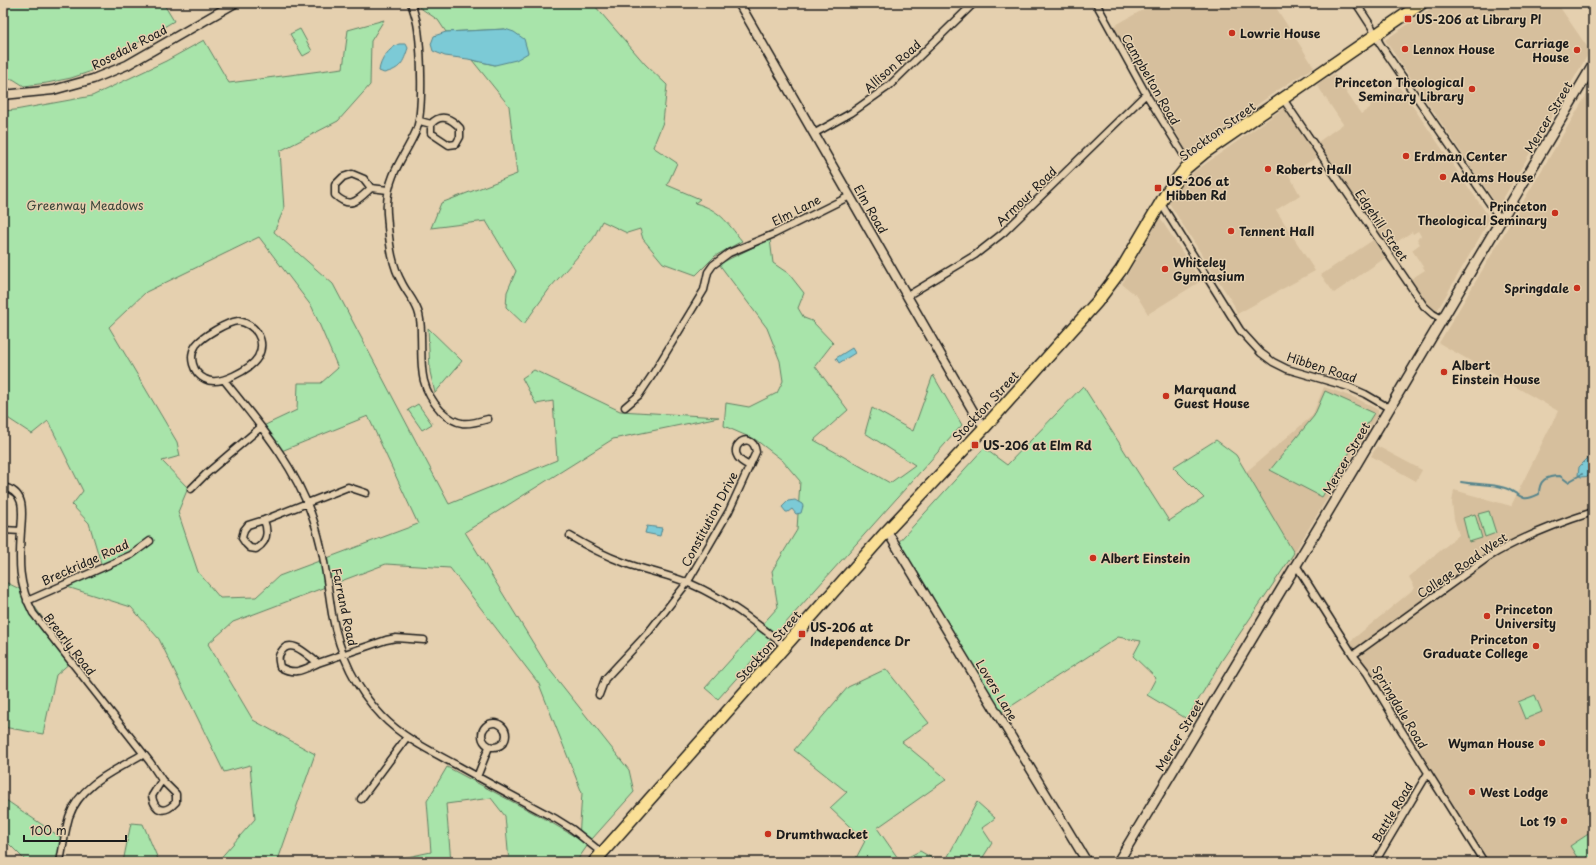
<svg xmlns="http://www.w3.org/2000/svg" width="1596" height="865" font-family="'Playpen Sans',sans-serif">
<rect width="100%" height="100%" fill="#e5d0af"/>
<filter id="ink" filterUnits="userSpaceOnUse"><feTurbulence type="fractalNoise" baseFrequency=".025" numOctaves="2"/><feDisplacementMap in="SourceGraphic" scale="8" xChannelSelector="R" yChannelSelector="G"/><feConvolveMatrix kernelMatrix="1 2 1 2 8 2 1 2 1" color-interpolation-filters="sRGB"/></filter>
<g filter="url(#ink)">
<path fill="#d6bf9d" d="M1155 3H1273L1314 67 1278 90 1189 153 1187 151 1114 26Z
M1439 3H1557L1590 51 1500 204 1497 205 1385 40Z
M1334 74 1361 114 1371 107 1369 104 1398 85 1489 217V221L1437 311 1428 306 1411 279 1425 270 1412 250 1420 244 1417 239 1421 236 1418 231 1413 234 1412 232 1389 247 1318 142 1343 124 1317 85Z
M1593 84V862H1490L1371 673 1353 655 1347 644 1415 588 1409 577 1459 535 1454 519 1452 503 1454 490 1511 506 1558 411 1439 343Z
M1284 108 1317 157 1289 175 1300 195 1276 210 1315 271 1237 314 1234 305 1169 203 1178 189 1194 172Z
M1160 218 1201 281 1148 314 1137 296 1122 284Z
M1373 240 1385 258 1334 293 1321 275Z
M1324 387 1358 399 1378 410V414L1294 553 1246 472 1312 416Z
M1377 446 1422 470 1416 481 1371 456Z"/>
<path fill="#a8e4aa" stroke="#628063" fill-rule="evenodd" d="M3 3H163L174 21 89 72 71 78 47 83 24 86 13 79 3 80Z
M417 3H599L595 6 645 64 667 85 663 122 653 147 677 163 667 185 700 199 695 203C720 210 726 221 742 241L715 256 696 275 663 263 643 239 640 229 627 233 602 221 593 239 550 288 524 324 506 307 507 292 516 271 486 221 431 228 441 203 517 174 509 106 472 60 495 65 505 29 446 32 438 20 419 7Z
M384 20 371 41 370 85 338 121 280 151 284 209 274 232 333 284 449 504 557 460 553 401 536 404 522 378 534 370 620 411 719 417 613 439 465 532 549 669 629 770 634 792 592 839 576 862H509L505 816 491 798 446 804 451 862H384L431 852 427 801 447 767 545 819 579 839 582 793 539 684 450 568 386 564 233 622 208 644 253 720 315 754 278 860 283 862H217L255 819 250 765 224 772 159 639 131 607 64 586 103 570 89 523 72 505 83 491 48 421 32 434 3 415V111L15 110 92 96 166 61 204 40 229 83 343 68 348 30ZM259 237 312 307 338 368 321 383H298L297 410 261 427 279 452 368 416 418 524 279 576 256 597 220 598 198 572 178 512 188 488 162 461 180 456 177 442 109 327 146 292Z
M300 29 312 51 303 56 290 34Z
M770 239 773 263 789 274 804 293 798 308 804 318 812 321 833 343 815 366 848 410 814 440 890 483 915 465 865 433 872 408 913 431 933 375 962 425 718 699 705 688 778 607 772 571 797 530 800 481 782 460 756 440 724 426 726 403 749 407 777 393 783 381 780 361 767 328 719 264Z
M428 328 462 361 435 393 430 372Z
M1083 386 1169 521 1204 498 1173 467 1216 440 1236 455 1294 553 1222 660 1187 719 1147 695 1156 678 1133 656 1141 641 1118 637 996 716 895 546 984 448 1007 465Z
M1325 391 1374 413 1322 497 1270 470 1314 416Z
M418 404 432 424 422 430 408 410Z
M1489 511 1496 533 1485 537 1478 514Z
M1475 514 1482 538 1469 542 1463 518Z
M3 581 24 591 72 661 56 675 43 734 3 727Z
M886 669 929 723 902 742 947 779 877 828 900 861 920 851 939 862H854L865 841 830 808 847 792 794 750 848 687Z
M1535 695 1542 712 1525 719 1518 702Z
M3 798 66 841 60 862H27L3 838Z
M977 802 995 818 982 828 992 843 980 862H945Z
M131 823 143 824 158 859 171 862H123Z
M1593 831V862H1580L1570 846Z"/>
<path fill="#7bcad6" stroke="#55848c" d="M505 29 514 32 524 39 528 53 516 60 495 65 468 59 445 56 433 51 431 44 434 36 446 32Z
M399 44H406L408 48C403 63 401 69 384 73L379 71C380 60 389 48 399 44Z
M852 348 855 353 839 363 836 358Z
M1588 458H1593V476L1581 477 1578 475 1579 467Z
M795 500 802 504 803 506 801 513 796 514 792 509 788 512H786L782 507 788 501Z
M647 526 662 528 660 536 645 533Z"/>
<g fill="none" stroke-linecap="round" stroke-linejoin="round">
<path stroke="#55848c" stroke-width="2" d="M1461 482C1476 485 1490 483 1505 488 1512 490 1518 496 1524 498 1530 499 1535 496 1539 494 1539 480 1546 476 1560 476L1568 482 1582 474"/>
<g stroke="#1c1c1c" stroke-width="9">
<path id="minor" d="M411 3C414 12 417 20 418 29 421 51 424 112 416 131 404 158 389 172 387 203 386 211 388 220 388 227 390 247 392 265 402 283 407 293 414 300 418 311 421 319 421 327 421 335 422 366 418 386 441 411 458 427 467 425 488 419
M1096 3 1146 94 1190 165
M1356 3 1371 26 1380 44 1501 220
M1283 99 1424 306 1433 314 1442 319
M420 121 431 124C441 113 451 118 460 128V137L456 144 449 145 431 133V124
M815 133 851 113 889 86 974 3
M371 188C358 200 351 210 335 195V185L343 177 352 174 364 179 371 188 388 190
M1160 202 1240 330 1261 353 1273 362 1287 369 1349 387 1365 394 1389 408
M907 296 975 255 1003 233 1146 94
M238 321C255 324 267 340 258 357 251 369 219 387 205 379 193 373 188 357 196 345 203 336 227 322 238 321Z
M224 380C259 424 295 465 313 519 324 550 327 582 332 614 339 652 355 688 382 716 404 739 433 752 460 767 492 785 524 802 556 819L572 829 602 853
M625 407 639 395 653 374 704 290 708 272 713 265 729 253 774 234 850 196
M3 487C27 492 22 513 21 531L3 530
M191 489 206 474 261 427
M264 520C269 533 267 542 256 549L250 548 246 544 242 538 244 530 248 525 264 520 348 487 366 493
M21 531C19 562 18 584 33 613L150 762 162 780 152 796C155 812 165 814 176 802V794L162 780
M570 536C588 547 606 556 625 563 647 571 670 575 691 584 726 599 756 623 785 646
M1296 565 1353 655 1367 673 1400 728 1484 862
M27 601 131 555 150 541
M1353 655 1487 558C1521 537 1555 524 1593 512
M318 663C304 669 296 676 280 667 279 661 277 657 281 652 291 636 309 657 318 663L386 640 396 638 424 640
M599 695 605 679 647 634 687 583 729 511 756 452C752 425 717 452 750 466
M482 735a12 12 0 1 1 24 0a12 12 0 1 1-24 0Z
M477 777 489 747
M361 799 407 737
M60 862C63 847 65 831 69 817 80 784 116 770 143 754
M1375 862 1428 773"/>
</g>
<g stroke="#1c1c1c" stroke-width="11">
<path id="tertiary" d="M739 3 977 418 985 427
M3 95 53 90 93 79 127 65 235 3
M887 531 1087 862"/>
</g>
<g stroke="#1c1c1c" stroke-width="12">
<path id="secondary" d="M1118 862 1341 490 1593 65"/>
</g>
<g stroke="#1c1c1c" stroke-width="14">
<path id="trunk" d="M594 862 887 531 985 427 1097 302 1121 270 1167 192 1186 168 1204 153 1422 3"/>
</g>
<use href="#minor" stroke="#e5d0af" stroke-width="6"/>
<use href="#tertiary" stroke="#e5d0af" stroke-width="8"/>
<use href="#secondary" stroke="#e5d0af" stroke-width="9"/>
<use href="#trunk" stroke="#fadf96" stroke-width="11"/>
</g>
</g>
<g fill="#c8321e" stroke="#e5d0af" stroke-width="1.5">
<rect x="1404" y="15" width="8" height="8" rx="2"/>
<circle cx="1232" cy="33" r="4"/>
<circle cx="1405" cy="49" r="4"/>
<circle cx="1577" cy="50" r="4"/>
<circle cx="1472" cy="89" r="4"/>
<circle cx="1406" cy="156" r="4"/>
<circle cx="1268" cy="169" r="4"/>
<circle cx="1443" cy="177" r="4"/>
<rect x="1154" y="184" width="8" height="8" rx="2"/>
<circle cx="1555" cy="213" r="4"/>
<circle cx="1231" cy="231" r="4"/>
<circle cx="1165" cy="269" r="4"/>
<circle cx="1577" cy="288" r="4"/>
<circle cx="1444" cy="372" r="4"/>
<circle cx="1166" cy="396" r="4"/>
<rect x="971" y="441" width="8" height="8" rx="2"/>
<circle cx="1093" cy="558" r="4"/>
<circle cx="1487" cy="616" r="4"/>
<rect x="798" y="630" width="8" height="8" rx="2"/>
<circle cx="1536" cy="646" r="4"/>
<circle cx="1542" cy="743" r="4"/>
<circle cx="1472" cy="792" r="4"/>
<circle cx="1564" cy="821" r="4"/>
<circle cx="768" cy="834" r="4"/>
</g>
<g text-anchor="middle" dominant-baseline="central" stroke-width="3" stroke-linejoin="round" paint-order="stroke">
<g font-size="12" font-weight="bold" fill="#1c1c1c" stroke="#e5d0af" text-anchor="start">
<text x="1416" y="19">US-206 at Library Pl</text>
<text x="1240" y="33">Lowrie House</text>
<text x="1569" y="43" text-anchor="end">Carriage<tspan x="1569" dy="14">House</tspan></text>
<text x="1413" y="49">Lennox House</text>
<text x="1464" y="82" text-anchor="end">Princeton Theological<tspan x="1464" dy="14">Seminary Library</tspan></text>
<text x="1414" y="156">Erdman Center</text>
<text x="1276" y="169">Roberts Hall</text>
<text x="1451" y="177">Adams House</text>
<text x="1166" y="181">US-206 at<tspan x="1166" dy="14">Hibben Rd</tspan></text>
<text x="1547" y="206" text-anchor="end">Princeton<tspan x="1547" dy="14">Theological Seminary</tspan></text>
<text x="1239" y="231">Tennent Hall</text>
<text x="1173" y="262">Whiteley<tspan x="1173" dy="14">Gymnasium</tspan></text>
<text x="1569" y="288" text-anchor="end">Springdale</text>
<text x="1452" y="365">Albert<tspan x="1452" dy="14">Einstein House</tspan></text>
<text x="1174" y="389">Marquand<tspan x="1174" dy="14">Guest House</tspan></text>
<text x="983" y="445">US-206 at Elm Rd</text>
<text x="1101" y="558">Albert Einstein</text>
<text x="1495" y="609">Princeton<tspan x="1495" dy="14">University</tspan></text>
<text x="810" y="627">US-206 at<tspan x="810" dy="14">Independence Dr</tspan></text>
<text x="1528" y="639" text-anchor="end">Princeton<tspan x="1528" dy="14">Graduate College</tspan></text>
<text x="1534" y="743" text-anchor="end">Wyman House</text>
<text x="1480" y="792">West Lodge</text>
<text x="1556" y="821" text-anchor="end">Lot 19</text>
<text x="776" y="834">Drumthwacket</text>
</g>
<g font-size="12" fill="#1c1c1c" stroke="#e5d0af">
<text transform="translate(129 47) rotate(-27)">Rosedale Road</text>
<text transform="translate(892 66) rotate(-42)">Allison Road</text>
<text transform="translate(1151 79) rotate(60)">Campbelton Road</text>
<text transform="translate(1548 117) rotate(-59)">Mercer Street</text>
<text transform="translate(1217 131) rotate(-36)">Stockton Street</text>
<text transform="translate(1026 196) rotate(-44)">Armour Road</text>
<text transform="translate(871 209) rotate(60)">Elm Road</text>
<text transform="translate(796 210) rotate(-27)">Elm Lane</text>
<text transform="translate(1382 225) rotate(56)">Edgehill Street</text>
<text transform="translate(1322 367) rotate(18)">Hibben Road</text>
<text transform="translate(985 406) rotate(-47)">Stockton Street</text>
<text transform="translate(1346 458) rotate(-60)">Mercer Street</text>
<text transform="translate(709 519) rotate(-62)">Constitution Drive</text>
<text transform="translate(85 562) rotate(-24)">Breckridge Road</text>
<text transform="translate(1462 565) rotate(-34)">College Road West</text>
<text transform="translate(345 607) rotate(78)">Farrand Road</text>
<text transform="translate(70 644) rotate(52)">Brearly Road</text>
<text transform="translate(768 646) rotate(-48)">Stockton Street</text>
<text transform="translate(997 690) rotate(59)">Lovers Lane</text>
<text transform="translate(1400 707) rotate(59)">Springdale Road</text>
<text transform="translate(1179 735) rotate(-59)">Mercer Street</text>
<text transform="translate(1392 812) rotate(-59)">Battle Road</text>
</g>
<g font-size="12" fill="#384438" stroke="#e5d0af">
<text x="85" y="205">Greenway Meadows</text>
</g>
</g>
<rect width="1596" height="865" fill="none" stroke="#e5d0af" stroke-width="16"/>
<rect x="8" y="8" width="1580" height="849" fill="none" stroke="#1c1c1c" stroke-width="1.5" filter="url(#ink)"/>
<path d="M24 835v6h102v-6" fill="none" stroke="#1c1c1c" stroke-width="2"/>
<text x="30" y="835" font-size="12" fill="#1c1c1c" stroke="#e5d0af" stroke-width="3" paint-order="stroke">100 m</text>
</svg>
